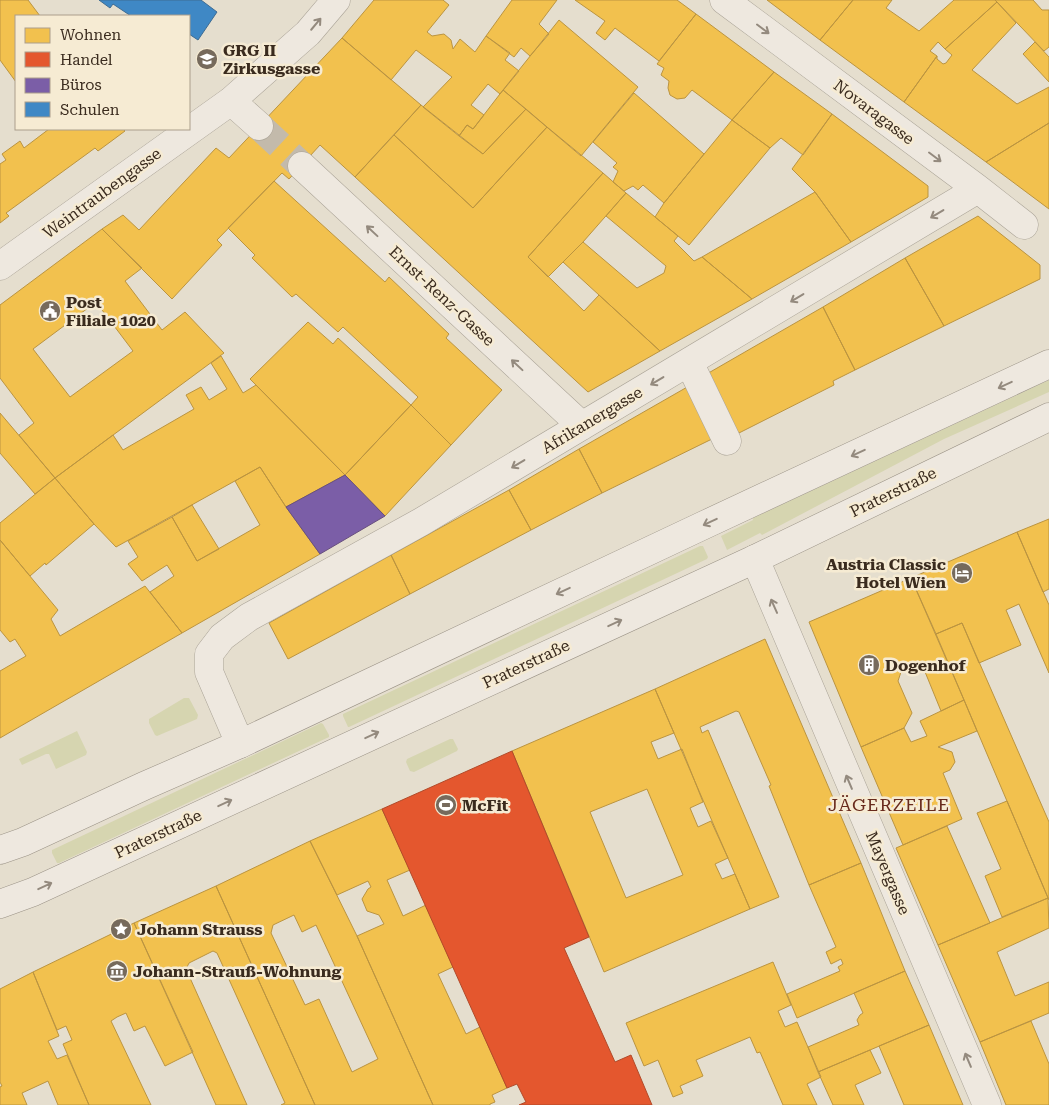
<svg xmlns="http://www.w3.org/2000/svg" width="1049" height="1105" font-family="'Roboto Serif',serif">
<rect width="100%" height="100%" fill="#e5dece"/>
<path fill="#d6d5b0" d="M1049 380V392L944 439 762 535 760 533 727 550 721 536 753 520V518Z
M700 546H703L708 557 707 559 349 727H348L343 716V714Z
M184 698H189L198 715 197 719 157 736 155 735 149 723V719Z
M321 723 323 724 329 735V737L59 863H57L52 853V850Z
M77 731 87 752 86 755 56 769 49 754H46L22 765 19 759Z
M450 739H453L458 749 457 751 414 772 410 771 406 762 407 759Z"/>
<path fill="#f2c14e" stroke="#bb9440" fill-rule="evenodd" d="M0 0H28L40 16H16V82L0 60Z
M374 0H443L449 5 427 32 432 36 444 34 451 40 453 49 460 39 475 52 486 36 510 53 505 60 519 71 500 94 488 84 471 105 484 115 473 129 467 125 459 136 423 107 452 77 416 50 391 80 342 38Z
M512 0H557L539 24 549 34 530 56 521 48 514 57 486 36Z
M575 0H677L696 14 659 61 615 28 605 40 596 33 605 21Z
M767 0H853L820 40Z
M853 0H892L886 8 919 31 954 0H995L997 2 945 49 952 55 946 63 943 64 937 59V56L904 102 820 40Z
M995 0H1033L1042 10H1049V47L1044 51Z
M997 2 1016 23 972 70 1017 104 1049 87V123L986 162 904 102 937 56 930 51 938 42 945 49Z
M696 14 774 72 732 120 692 90 685 98 677 99 670 95 668 88 669 81 661 75 664 68 657 64Z
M559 20 638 87 581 156 503 90Z
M342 38 421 105 355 177 320 145 289 179 282 173 217 240 222 245 172 299 102 229 123 215 139 230 216 148 229 158Z
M1035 42 1049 57V82L1023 54Z
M774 72 832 114 803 155 781 138 770 148 732 120Z
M503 90 526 109 483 154 459 136 467 125 473 129Z
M634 93 704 154 664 203 643 185 638 190 633 186 624 191 613 182 618 171 613 167 617 163 593 142Z
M421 105 483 154 526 109 547 127 473 208 394 135Z
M832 114 928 186V197L851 242 815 192 792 169Z
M732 120 770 148 689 245 655 217 664 203Z
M1049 123V209L986 162Z
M547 127 603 173 528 257 584 311 599 295 660 351 588 392 355 177 394 135 473 208Z
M49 129H123L125 131 98 151 95 148 6 213 9 216 0 223V164L6 160 2 154 20 141 24 148Z
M603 173 626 193 583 242 548 277 528 257Z
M274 181 385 282 389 277 449 334 446 338 502 390 451 445 411 405 418 397 343 327 338 332 296 294 292 297 252 258 255 255 228 228Z
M815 192 851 242 752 299 702 257Z
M626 193 678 236 674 241 694 261 702 257 752 299 660 351 563 262 583 242 637 288 664 273 666 266 606 216Z
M978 216 1040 265V279L944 326 905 258Z
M102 229 142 268 125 281 162 330 185 312 224 353 55 478 19 435 34 423 0 378V305ZM96 302 133 351 70 397 33 349Z
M905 258 944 326 855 370 823 307Z
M823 307 855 370 833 381 834 385 735 435 705 375Z
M308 322 333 344 338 338 411 405 345 475 250 379Z
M221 356 243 393 256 385 345 475 286 507 260 467 116 547 94 524 55 478 113 435 123 450 194 409 186 395 201 387 209 400 227 389 211 363Z
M689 386 714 438 602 493 579 449Z
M411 405 451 445 385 516 345 475Z
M0 413 55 478 35 494 0 453Z
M579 449 602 493 531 530 509 490Z
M260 467 286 507 320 554 182 633 150 592 174 576 167 565 142 581 128 564 138 557 128 541 172 517 197 561 260 525 235 481Z
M55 478 94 524 46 565 45 563 30 576 0 540V523Z
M509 490 531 530 410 594 391 555Z
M192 505 219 549 197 561 172 517Z
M1049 519V589L1043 592 1017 532Z
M1017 532 1049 605V673L1019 604 1006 610 1021 645 979 663 962 623 936 634 911 578Z
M0 540 58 610 51 619 60 636 145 586 182 633 0 738V671L26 656 15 639 10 642 0 630Z
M391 555 410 594 288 659 269 623Z
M911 578 964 700 941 711 921 662 902 669 898 681 912 713 904 728 861 747 809 622Z
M962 623 1049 822V900L936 634Z
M765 639 861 863 809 885 769 786 771 785 739 712 736 711 700 727 702 733 708 730 779 897 750 909 655 689Z
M655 689 674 733 651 742 658 759 682 749 703 802 690 808 698 827 711 821 728 858 715 864 722 879 735 874 750 909 604 972 512 751ZM647 789 683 875 626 898 590 812Z
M964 700 977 731 938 747 952 752 955 762 950 770 943 773 962 819 903 845 861 747 904 728 911 742 927 736 920 721Z
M1007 801 1048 898 1002 917 985 876 1001 869 977 813Z
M382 809 410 870 387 880 403 916 426 905 453 967 438 974 466 1034 480 1027 507 1088 492 1095 495 1102 490 1104V1105H433L357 936 384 924 379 915 367 911 362 899 368 889 371 887 368 881 337 895 310 841Z
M947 826 990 923 938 945 896 848Z
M310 841 357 936 433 1105H315L216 886ZM294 915 302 932 316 925 378 1059 352 1072 319 999 305 1005 271 933 273 925Z
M861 863 905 971 797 1018 787 994 840 971 838 967 843 964 841 959 831 964 826 952 836 947 809 885Z
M216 886 315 1105H281L285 1103 217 953 213 951 189 963 186 969 247 1105H216L134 923Z
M1048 898 1049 928 997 952 1015 996 1049 982V1013L980 1042 938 945Z
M134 923 193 1052 165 1066 145 1026 134 1031 126 1013 117 1017 111 1021 151 1105H89L63 1044 72 1040 66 1026 57 1030 33 972Z
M773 962 791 1005 778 1011 785 1027 797 1022 821 1077 807 1084 817 1105H783L760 1052 757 1053 750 1037 696 1060 703 1076 680 1086 683 1093 673 1097 658 1060 644 1066 626 1023Z
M905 971 929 1025 818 1072 808 1047 859 1025 857 1020 860 1015 863 1013 854 993Z
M33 972 59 1036 48 1041 57 1059 67 1055 89 1105H58L48 1081 22 1093 27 1105H0V1087L2 1086 0 1082V989Z
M1031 1021 1049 1064V1105H1006L980 1042Z
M929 1025 963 1105H904L879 1046Z
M870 1050 881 1073 855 1085 864 1105H833L818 1072Z"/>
<path fill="#e4572e" stroke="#b14a29" d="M512 751 589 937 564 948 615 1062 631 1055 652 1105H519L526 1102 517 1084 507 1088 382 809Z"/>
<path fill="#7b5ea7" stroke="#684f7e" d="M345 475 385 516 320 554 286 507Z"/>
<path fill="#3f88c5" stroke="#3e6c93" d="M99 0H201L217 12 198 40 189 34V16H131L113 4 110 8Z"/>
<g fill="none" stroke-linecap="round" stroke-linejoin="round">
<path stroke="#c3baab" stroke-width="28" stroke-dasharray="28 14" stroke-linecap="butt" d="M259 126 302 166"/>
<g stroke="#aaa397" stroke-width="29">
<path id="street" d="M724 0 978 189 1024 225
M231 101 259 126
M302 166 582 426
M0 266 231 101 308 33 336 0
M689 362 727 441
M755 559 987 1105
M240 744 209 672V654L222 637 249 617 421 522 978 189"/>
</g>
<g stroke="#9a9286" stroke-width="29">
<path id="secondary" d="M0 850 23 842 144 786 240 744 702 526 1049 364
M0 904 33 892 755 559 1049 417"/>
</g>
<use href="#street" stroke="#eee8df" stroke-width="28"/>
<use href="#secondary" stroke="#eee8df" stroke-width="28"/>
</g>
<defs><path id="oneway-shaft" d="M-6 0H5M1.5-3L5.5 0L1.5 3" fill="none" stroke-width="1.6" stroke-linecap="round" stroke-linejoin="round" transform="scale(1.25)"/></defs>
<g stroke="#948a7e">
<use href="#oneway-shaft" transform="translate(316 24) rotate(-50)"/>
<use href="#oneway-shaft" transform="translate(763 29) rotate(37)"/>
<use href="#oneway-shaft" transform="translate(935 157) rotate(37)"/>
<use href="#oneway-shaft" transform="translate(937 214) rotate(149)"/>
<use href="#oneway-shaft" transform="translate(372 231) rotate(-137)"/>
<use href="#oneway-shaft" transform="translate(797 298) rotate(149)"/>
<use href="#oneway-shaft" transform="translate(517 365) rotate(-137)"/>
<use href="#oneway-shaft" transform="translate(657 381) rotate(149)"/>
<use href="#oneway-shaft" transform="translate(1005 385) rotate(155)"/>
<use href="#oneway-shaft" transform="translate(858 453) rotate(155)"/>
<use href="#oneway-shaft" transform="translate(518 464) rotate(149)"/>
<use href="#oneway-shaft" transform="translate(710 522) rotate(155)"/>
<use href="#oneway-shaft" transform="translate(563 591) rotate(155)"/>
<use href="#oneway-shaft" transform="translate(774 606) rotate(-114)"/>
<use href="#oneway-shaft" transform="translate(615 623) rotate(-25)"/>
<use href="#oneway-shaft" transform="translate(372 735) rotate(-25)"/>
<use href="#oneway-shaft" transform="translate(849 782) rotate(-113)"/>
<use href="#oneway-shaft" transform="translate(225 803) rotate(-25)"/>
<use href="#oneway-shaft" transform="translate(45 886) rotate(-25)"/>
<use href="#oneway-shaft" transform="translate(968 1060) rotate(-113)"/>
</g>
<defs>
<g id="school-disc" transform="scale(1.125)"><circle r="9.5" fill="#766a5c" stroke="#f6ebd3"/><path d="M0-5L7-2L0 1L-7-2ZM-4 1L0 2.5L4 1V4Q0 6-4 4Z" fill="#fff"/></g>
<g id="civic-disc" transform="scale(1.125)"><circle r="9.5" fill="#766a5c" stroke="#f6ebd3"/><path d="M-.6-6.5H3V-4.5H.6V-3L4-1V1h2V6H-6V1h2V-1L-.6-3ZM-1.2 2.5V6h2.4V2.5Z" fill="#fff"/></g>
<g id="hotel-disc" transform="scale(1.125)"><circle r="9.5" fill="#766a5c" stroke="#f6ebd3"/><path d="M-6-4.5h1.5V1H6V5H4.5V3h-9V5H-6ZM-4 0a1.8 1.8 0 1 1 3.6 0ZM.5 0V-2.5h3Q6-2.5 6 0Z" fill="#fff"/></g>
<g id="building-disc" transform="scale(1.125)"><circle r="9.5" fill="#766a5c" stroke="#f6ebd3"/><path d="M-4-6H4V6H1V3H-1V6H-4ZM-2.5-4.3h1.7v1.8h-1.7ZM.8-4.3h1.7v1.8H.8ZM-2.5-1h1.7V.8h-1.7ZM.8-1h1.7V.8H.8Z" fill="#fff"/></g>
<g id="stadium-disc" transform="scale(1.125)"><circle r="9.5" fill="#766a5c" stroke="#f6ebd3"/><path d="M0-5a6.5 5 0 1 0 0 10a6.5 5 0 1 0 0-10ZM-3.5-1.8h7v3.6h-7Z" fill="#fff"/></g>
<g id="sight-disc" transform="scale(1.125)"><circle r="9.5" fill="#766a5c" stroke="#f6ebd3"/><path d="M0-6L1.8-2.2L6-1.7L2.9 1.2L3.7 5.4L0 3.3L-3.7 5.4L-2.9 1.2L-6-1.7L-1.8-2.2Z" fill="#fff"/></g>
<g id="museum-disc" transform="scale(1.125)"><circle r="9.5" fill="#766a5c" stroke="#f6ebd3"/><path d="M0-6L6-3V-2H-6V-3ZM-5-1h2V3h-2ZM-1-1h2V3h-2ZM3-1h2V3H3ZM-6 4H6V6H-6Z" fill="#fff"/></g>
</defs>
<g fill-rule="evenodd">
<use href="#school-disc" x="207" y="59"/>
<use href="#civic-disc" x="50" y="311"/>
<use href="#hotel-disc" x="962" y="573"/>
<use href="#building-disc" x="869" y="665"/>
<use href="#stadium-disc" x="446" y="805"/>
<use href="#sight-disc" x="121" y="929"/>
<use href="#museum-disc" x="117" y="971"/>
</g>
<g text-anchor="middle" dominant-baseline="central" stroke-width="5" stroke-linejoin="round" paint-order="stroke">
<g font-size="16" font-weight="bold" fill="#3a2b1e" stroke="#f6ebd3" text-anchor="start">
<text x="223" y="50">GRG II<tspan x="223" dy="18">Zirkusgasse</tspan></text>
<text x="66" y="302">Post<tspan x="66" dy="18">Filiale 1020</tspan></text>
<text x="946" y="564" text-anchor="end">Austria Classic<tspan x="946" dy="18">Hotel Wien</tspan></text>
<text x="885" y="665">Dogenhof</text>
<text x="462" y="805">McFit</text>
<text x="137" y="929">Johann Strauss</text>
<text x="133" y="971">Johann-Strauß-Wohnung</text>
</g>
<g font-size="16" fill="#3a2b1e" stroke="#f6ebd3">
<text transform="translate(874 112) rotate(37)">Novaragasse</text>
<text transform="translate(102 193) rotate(-36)">Weintraubengasse</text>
<text transform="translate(442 296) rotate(43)">Ernst-Renz-Gasse</text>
<text transform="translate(592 420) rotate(-31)">Afrikanergasse</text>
<text transform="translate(893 492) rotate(-26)">Praterstraße</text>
<text transform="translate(526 664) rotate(-25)">Praterstraße</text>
<text transform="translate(158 834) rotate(-25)">Praterstraße</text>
<text transform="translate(888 873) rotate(67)">Mayergasse</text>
</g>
<g font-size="18" letter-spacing="1" fill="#682a1c" stroke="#f6ebd3">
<text x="889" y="804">JÄGERZEILE</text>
</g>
</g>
<rect x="15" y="15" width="175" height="115" fill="#f6ebd3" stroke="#ab9e8b"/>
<rect x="25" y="28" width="25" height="15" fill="#f2c14e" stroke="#ab9e8b"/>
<text x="60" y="40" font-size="15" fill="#3a2b1e">Wohnen</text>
<rect x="25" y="52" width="25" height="15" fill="#e4572e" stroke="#ab9e8b"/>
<text x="60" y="65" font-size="15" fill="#3a2b1e">Handel</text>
<rect x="25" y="78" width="25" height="15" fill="#7b5ea7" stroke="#ab9e8b"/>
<text x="60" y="90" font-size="15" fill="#3a2b1e">Büros</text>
<rect x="25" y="102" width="25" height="15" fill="#3f88c5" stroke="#ab9e8b"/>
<text x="60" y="115" font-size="15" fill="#3a2b1e">Schulen</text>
</svg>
